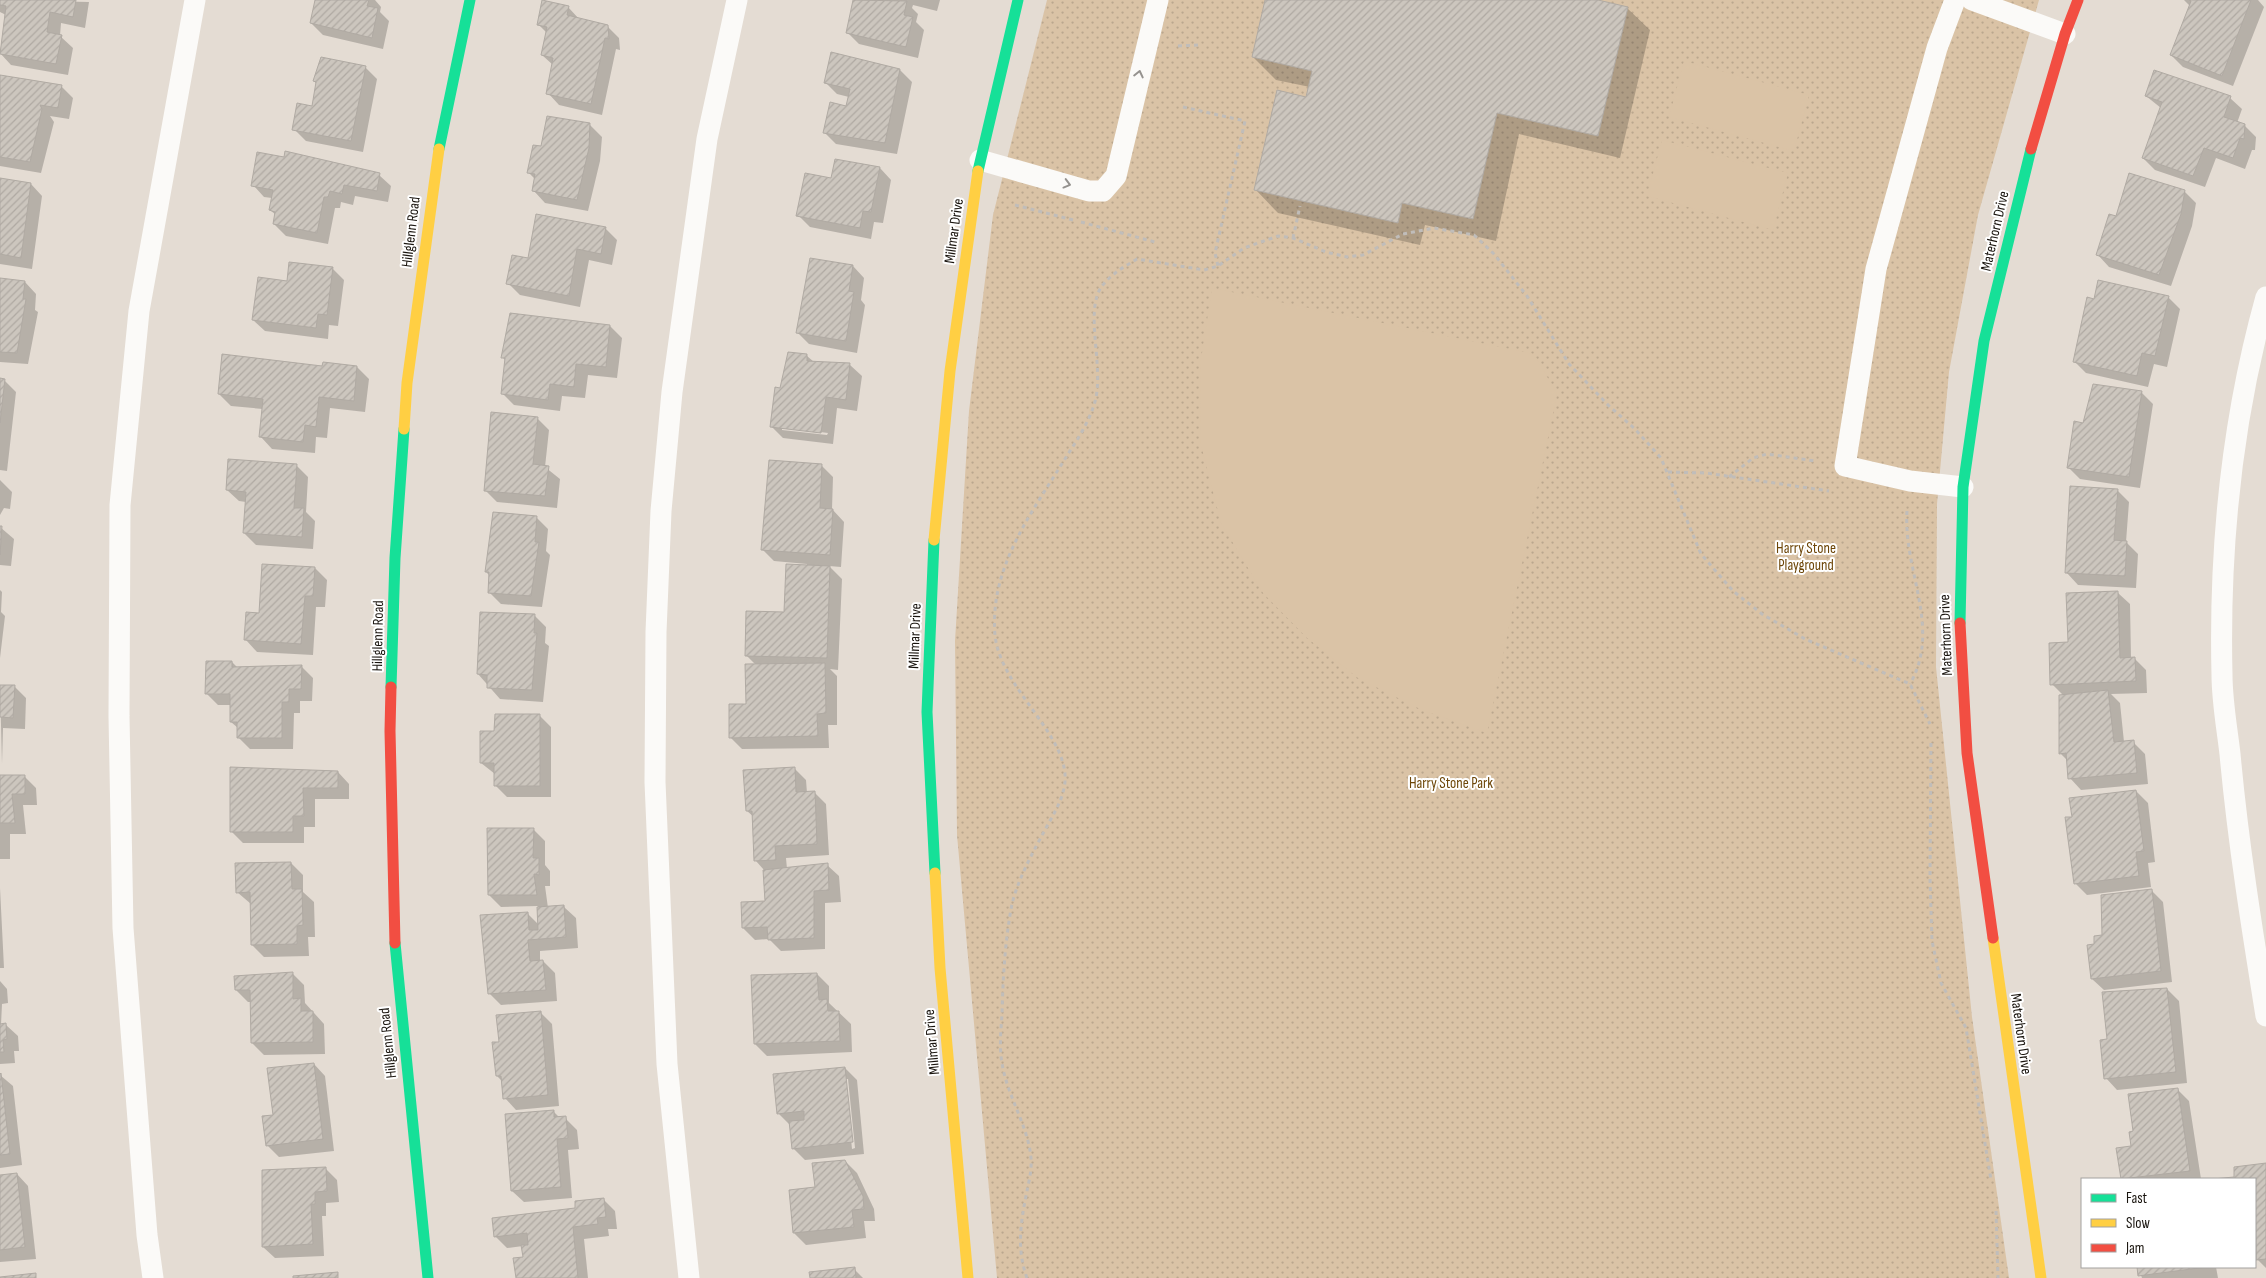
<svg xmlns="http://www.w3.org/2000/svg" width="2266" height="1278" font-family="'Sofia Sans Condensed',sans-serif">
<defs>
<pattern id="grass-dots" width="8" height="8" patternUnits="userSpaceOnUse" patternTransform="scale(1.25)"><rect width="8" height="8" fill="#dac3a6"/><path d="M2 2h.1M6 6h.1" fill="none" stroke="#baa78e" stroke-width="1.8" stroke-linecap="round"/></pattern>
<pattern id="building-hatch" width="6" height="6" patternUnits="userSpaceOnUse" patternTransform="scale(1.25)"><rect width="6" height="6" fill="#ccc6be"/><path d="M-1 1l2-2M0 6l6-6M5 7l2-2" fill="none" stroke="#afa9a2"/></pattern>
</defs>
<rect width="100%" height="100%" fill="#e4dcd3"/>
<path fill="url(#grass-dots)" d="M1047 0H2039L1978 215 1949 372 1937 504 1936 667 1972 1017 2009 1278H997L957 835 955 641 969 411 993 215Z"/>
<path fill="#dac3a6" d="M1684 61 1809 95 1794 151 1669 117Z
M1662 140 1788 173 1773 230 1647 196Z
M1212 288 1534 354 1557 394 1487 733 1422 710 1358 678 1307 638 1263 593 1221 523 1201 445 1200 366Z"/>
<path fill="#0003" fill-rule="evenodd" d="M0 0 89 2 85 28 61 23 60 36 73 48 68 75 11 65 0 53 6 15 0 12Z
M316 0H375L381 7 380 12 389 21 383 49 323 35 311 23Z
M855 0H940L937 11 913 5 912 8 918 14 916 22 924 30 918 58 859 44 847 32Z
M1267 0H1593L1627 8 1650 30 1620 158 1519 134 1496 241 1425 225 1420 245 1278 213 1256 190 1307 98 1310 87 1276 80 1253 57Z
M2184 0H2258L2264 7 2233 86 2183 67 2171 55 2190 6Z
M568 7 580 20 607 26 619 38 620 50 616 49 602 115 559 105 548 93 553 65 542 55 547 33 538 24Z
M832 54 900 70 912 82 897 154 836 144 825 133 847 107 849 97 837 94 825 82Z
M366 68 377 79 363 152 306 141 294 129 313 107 317 84 314 81Z
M0 80 61 86 73 98 69 119 50 116 54 122 41 173 0 166Z
M2146 96 2230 98 2242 109 2237 123 2244 125 2256 137 2255 150H2252L2245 169 2216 158 2205 187 2155 170 2143 158 2161 108Z
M590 125 602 137 600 161 588 211 545 203 534 191 536 180 529 173 542 148Z
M880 168 891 180 883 223 874 222 871 239 810 227 798 215 832 179Z
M379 175 391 186 388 202 355 196 353 205 341 202 340 208H335L328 244 286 236 274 224 276 215 270 210 272 198 264 197 253 185Z
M0 180 31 184 42 196 32 269 0 264Z
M2184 191 2196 203 2192 226 2171 286 2109 267 2098 255 2117 218Z
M605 228 617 240 612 265 589 260 580 307 520 295 508 283 529 259Z
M853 266 864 278 861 300 865 305 857 353 809 344 798 333Z
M332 268 344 280 338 326 329 325 328 339 265 331 253 320 288 282Z
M0 279 25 282 36 294 35 310 38 312 28 364 0 362Z
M2168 297 2180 309 2167 367 2154 364 2148 387 2086 373 2074 361Z
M610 326 622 338 617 378 588 375 585 398 562 396 560 411 514 405 502 393 506 361 502 357Z
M807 356 814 362 850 365 862 376 857 411 837 408 833 444 783 438 771 426 781 389ZM782 427 828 433 827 435 782 430Z
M357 367 369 379 365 412 330 408 327 438 316 437 315 453 272 449 261 437 263 409 231 406 219 394 324 368Z
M0 380H4L16 392 7 471 0 470Z
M2141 392 2153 404 2140 488 2080 479 2068 467 2084 424Z
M537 418 549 430 545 467 560 479 557 508 497 502 485 490Z
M296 465 308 477 306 512 315 521 313 549 256 545 244 533 246 502 239 501 227 490Z
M822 466 833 477 832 509 844 522 841 567 829 566 842 579 838 670 830 669 837 676V725H828L829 748 742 749 730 737 747 706 756 665 746 655 786 613 807 566V564L774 561 762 549Z
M0 480 12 492 10 509 4 508 0 515Z
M2117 490 2129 502 2126 542 2138 554 2136 588 2078 585 2067 573Z
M536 517 548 529 546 551 550 555 542 607 501 604 489 592 490 576 486 572Z
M0 527 14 539 11 566 0 565Z
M315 568 327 580 325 607H316L313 655 257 652 246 640 260 615Z
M0 590 2 592 1 612 5 616 0 658Z
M2118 593 2130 604 2131 658H2134L2146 670 2147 693 2111 694 2120 703 2124 742H2133L2145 754 2148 784 2081 790 2070 778 2068 761 2061 754 2063 695 2052 684 2069 643Z
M535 616 546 627 545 643 549 646 543 702 500 699 478 674Z
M232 662 238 668 301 666 313 678 312 701H300V713H294L293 749H250L238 737V728L231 722V705H218L207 694Z
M0 686H14L26 698 25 729 3 728 2 764Z
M539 715 551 727V797H507L495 785V774L481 763 496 732Z
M231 768 338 772 349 784V799H315V827H304V843H243L231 831Z
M794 768 806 780 807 793 814 792 826 804 829 855 786 858 787 869 827 865 839 876 841 902 825 903V949L781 951 769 939 755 940 743 928 767 902 764 870 756 861 754 817 747 811Z
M0 776H24L36 788 37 805H23L26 834H10V859H0Z
M2136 791 2148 803 2155 862 2148 863 2151 887 2087 895 2075 883Z
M533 829 545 841V865L550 871V886H545L548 908 564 907 576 918 578 948 540 951V961H543L555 973 557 1001 501 1005 489 993 527 913 539 925 538 906 501 907 489 895Z
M291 863 303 875V892L314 902 315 937H308L309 956 264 957 252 945 251 904 237 892Z
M0 888 4 968H0Z
M2151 890 2163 902 2172 982 2104 990 2092 979 2096 945Z
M292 973 304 985 305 1003 324 1024 325 1054 264 1055 252 1043V1002H248L236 990Z
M817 974 829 986V1003L851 1024 852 1052 767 1056 755 1044Z
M0 981 7 989 8 1003 2 1004 1 1025H6L18 1036 19 1051H14L15 1063 0 1064Z
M2167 989 2179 1001 2187 1083 2117 1090 2106 1078 2108 1040Z
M540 1012 552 1024 559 1106 516 1110 505 1098 503 1082 497 1076 500 1043Z
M314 1064 325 1076 334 1151 279 1157 267 1145Z
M845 1068 857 1080 864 1154 805 1160 793 1148 791 1126 779 1114ZM845 1079H848L855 1148 852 1149Z
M0 1075 13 1086 22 1165 0 1168Z
M2177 1089 2189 1101 2201 1179H2122L2118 1149 2132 1147 2134 1132Z
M553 1111 560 1118H565L577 1130 579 1149 568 1150 572 1198 524 1202 512 1191Z
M845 1161 857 1173 874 1209 875 1221H864L866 1238 806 1245 794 1233 816 1188Z
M2266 1164V1268L2257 1259 2255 1240V1179H2223L2236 1178Z
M325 1168 337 1180 339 1202 326 1203V1216H322L324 1256 275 1258 263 1247Z
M17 1174 28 1186 36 1259 0 1262V1176Z
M603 1199 615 1211 617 1229H608L609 1236 584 1239 588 1278H517L524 1258 523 1246 507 1248 495 1236Z
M2138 1267H2216L2218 1278H2142Z
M854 1269 863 1278H811Z"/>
<path fill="url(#building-hatch)" stroke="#b0aaa3" d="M0 0H76L73 17 50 12 47 32 62 35 56 64 0 54 6 6 0 5Z
M315 0H369L367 6 378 8 372 38 310 23Z
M542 0 569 6 567 15 608 25 609 39 605 38 591 104 546 94 553 58 541 55 547 27 537 25Z
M853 0 907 1 904 15 913 17 906 47 846 33Z
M1265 0H1598L1628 7 1598 136 1497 113 1473 219 1402 203 1398 223 1254 190 1277 90 1306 97 1312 71 1252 57Z
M2189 0H2251L2222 76 2170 55 2191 1Z
M831 52 900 69 885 143 823 133 830 102 846 106 850 89 824 83Z
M321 57 366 66 351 141 292 130 297 103 312 106 316 82 313 81Z
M2154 70 2231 96 2224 117 2245 124 2244 139 2240 138 2233 158 2204 148 2193 176 2142 158 2162 102 2145 96Z
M0 75 62 85 58 108 40 105 42 109 30 162 0 157Z
M547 116 590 123 589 148 577 200 532 191 535 174 527 173 533 145 541 146Z
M285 151 380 173 377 191 344 185 342 194 330 191 328 197H324L317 233 273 224 275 212 269 210 273 190 251 186 257 152 284 157Z
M835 159 880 167 871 212 863 211 860 228 796 216 805 173 831 178Z
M2129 173 2185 190 2181 214 2159 275 2096 255 2109 214 2116 216Z
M0 178 31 183 21 258 0 254Z
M536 214 606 227 601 254 577 249 569 296 506 284 512 255 528 258Z
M810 258 853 265 849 291 854 292 846 341 796 333Z
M289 262 333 267 327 315 318 314 316 328 252 320 258 277 287 281Z
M0 278 25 281 23 299H26L17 353 0 352Z
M2098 280 2169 296 2155 356 2142 353 2137 376 2073 362 2087 297 2094 299Z
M510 313 610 325 606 367 576 364 574 387 550 384 548 400 501 394 505 358H501Z
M788 352 807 354V361L850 363 846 400 826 397 821 433 770 427 775 387 780 388Z
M222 354 322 366 323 362 357 366 354 401 319 397 316 427 305 425 303 442 259 437 263 399 218 394Z
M0 378 5 379 0 423Z
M2093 384 2142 391 2129 477 2067 468 2074 421 2083 423Z
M491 412 538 417 533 464 549 466 545 496 484 491Z
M228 459 297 464 294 508H304L302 537 243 533 246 492 226 490Z
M769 460 822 464 820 508 833 509 830 555 761 550Z
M2070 486 2118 489 2114 540 2127 541 2125 576 2065 573Z
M493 512 537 516 535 542H539L531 596 488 593 489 572H485Z
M0 526H2L0 555Z
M262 564 315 567 313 596H305L301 644 244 640 246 612 259 613Z
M786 564 830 566 827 658 745 656 746 611 784 612Z
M2118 591 2120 658 2135 657 2136 681 2050 685 2049 643 2068 642 2066 593Z
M480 612 535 614 534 633H537L532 690 487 688V675L477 674Z
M206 661H232V667L302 665 301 689H289V702H282V738H237V722H230V694H205Z
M825 663 826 713 817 714 818 736 729 738V704H746L745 664Z
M0 685H15L13 718 0 717Z
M2108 690 2114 742 2134 740 2137 773 2068 779 2066 753 2059 754V695Z
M495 714H540V786H494V763H480V731H494Z
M230 767 338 771V788H303L304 816H293V832H230Z
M795 767 796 792 815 791 817 844 775 846 776 860 754 861 752 811H746L743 770Z
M0 775H25V794H12L15 823H0Z
M2136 790 2144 851 2136 852 2139 876 2074 884 2065 817H2072L2069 798Z
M487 828H534L533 858H539V875L534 874 537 895H488Z
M291 862 292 889H302L303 925 297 926V944L251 945 250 892 236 893 235 863Z
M828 863 829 890 814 891V938L768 940 767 927 742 928 741 902 765 901 763 870Z
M2152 889 2161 971 2091 979 2087 945 2094 944V936L2102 935 2101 895Z
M564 905 566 937 528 940 530 961 543 960 546 990 488 994 480 915 528 912 529 930H538L537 907Z
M293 972V999L301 998V1011H313V1042L251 1043 250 990H235L234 976Z
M817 973 819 1000 827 999 828 1011H839L840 1041 754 1044 751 975Z
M2167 988 2176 1072 2104 1079 2100 1040 2107 1039 2102 992Z
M541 1011 548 1095 503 1099 501 1076H496L492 1042H499L496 1015Z
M6 1023 7 1039 3 1040 4 1052H0V1024Z
M314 1063 323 1139 266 1146 262 1116 273 1115 267 1068Z
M845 1067 853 1142 792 1149 789 1121 804 1120V1111L777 1114 773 1074Z
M1 1073 10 1154 0 1155V1074Z
M2178 1088 2190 1171 2121 1179 2116 1148 2131 1146 2129 1132 2133 1131 2128 1094Z
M554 1110V1117L566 1116 568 1138 557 1139 561 1187 511 1191 505 1114Z
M845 1160 863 1196 864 1209 852 1210 854 1227 793 1233 789 1190 815 1187 812 1163Z
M2266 1163V1259L2256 1260 2255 1179H2213L2234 1177V1167Z
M326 1167 327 1191 315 1192V1204H311L313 1244 262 1247V1170Z
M17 1173 25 1247 0 1250V1175Z
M604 1198 606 1217 597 1218 598 1224 573 1227 578 1278H516L513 1258 523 1257 521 1245H528L527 1233 494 1237 492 1218 575 1208V1201Z
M855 1267 856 1278H810L809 1272Z
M2137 1267H2206L2138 1276Z
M338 1272V1278H293V1276Z
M36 1273V1278H0V1277Z"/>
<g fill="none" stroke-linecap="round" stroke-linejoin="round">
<path stroke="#c0bdba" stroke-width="3" stroke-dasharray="4 4" stroke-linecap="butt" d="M1178 46 1198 45
M1183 107 1245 121 1215 253 1218 266
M1015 205 1073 220
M1081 222 1155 242
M1293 238 1300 206
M1668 472 1706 473 1829 491
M1729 477 1753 458 1767 454 1815 461
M1907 511C1903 571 1942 628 1910 684
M1931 743 1930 878 1932 941 1941 983 1966 1028 1991 1180
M1996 1211 1998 1278
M1027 1278C1016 1248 1021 1221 1027 1191 1029 1181 1032 1169 1031 1158 1028 1125 1007 1096 1002 1063 999 1047 1001 1030 1002 1014 1003 977 1005 940 1012 904 1018 879 1034 850 1046 828 1054 813 1063 800 1065 782 1069 735 1000 688 995 635 989 566 1034 510 1068 454 1078 439 1088 423 1094 405 1106 370 1083 312 1102 286 1111 274 1124 267 1137 259L1204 270 1218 266 1244 248 1278 236 1293 238 1326 252 1347 257 1363 255 1403 234 1434 228 1474 235 1494 254 1527 296 1569 364 1608 405 1635 429 1661 458 1701 554 1733 591 1762 614 1805 639 1910 684 1930 724"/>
<path stroke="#fbfaf8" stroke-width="21" d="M1955 0 1937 48 1876 269 1845 466 1910 481 1963 487
M1972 0 2065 34
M980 160 1089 191H1103L1116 176 1158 0
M2266 297C2232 419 2219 548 2222 675 2222 701 2227 728 2230 754 2238 842 2252 929 2266 1016
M153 1278 147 1235 123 928 119 716 120 505 139 311 195 0
M689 1278 667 1064 655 782 656 632 661 511 672 392 707 139 737 0"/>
<path stroke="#16e098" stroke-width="11" d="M439 149 470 0
M978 171 1018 0
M934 540 927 712 935 873
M1960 623 1963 487 1984 341 2031 149
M391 687 395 558 404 429
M395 943 428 1278"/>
<path stroke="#ffcf43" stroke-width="11" d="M404 429 407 383 439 149
M934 540 950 371 978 171
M935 873 940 968 968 1278
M1993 938 2041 1278"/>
<path stroke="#f24e42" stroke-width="11" d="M2031 149 2065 34 2078 0
M1960 623 1967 753 1993 938
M391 687 390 731 395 943"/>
</g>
<defs><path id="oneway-chevron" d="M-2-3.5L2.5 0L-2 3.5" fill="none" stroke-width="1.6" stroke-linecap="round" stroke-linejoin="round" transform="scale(1.25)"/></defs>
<g stroke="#95928f">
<use href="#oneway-chevron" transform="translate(1139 74) rotate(-77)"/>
<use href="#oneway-chevron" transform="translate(1067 184) rotate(15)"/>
</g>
<g text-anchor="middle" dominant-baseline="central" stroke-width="4" stroke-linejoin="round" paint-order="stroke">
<g font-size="15" fill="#19140e" stroke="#fff">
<text transform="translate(954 231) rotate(-82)">Millmar Drive</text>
<text transform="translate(1995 231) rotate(-77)">Materhorn Drive</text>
<text transform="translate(411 232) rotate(-83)">Hillglenn Road</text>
<text transform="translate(1946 635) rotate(-92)">Materhorn Drive</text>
<text transform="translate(378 636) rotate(-89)">Hillglenn Road</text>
<text transform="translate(915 636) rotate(-88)">Millmar Drive</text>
<text transform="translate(2021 1034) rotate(82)">Materhorn Drive</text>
<text transform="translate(932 1042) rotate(-95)">Millmar Drive</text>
<text transform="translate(388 1043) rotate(-96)">Hillglenn Road</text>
</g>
<g font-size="15" fill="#6d4608" stroke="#fff">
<text x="1806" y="548">Harry Stone<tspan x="1806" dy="17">Playground</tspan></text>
<text x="1451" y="783">Harry Stone Park</text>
</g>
</g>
<rect x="2081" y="1178" width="175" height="90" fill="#ffffff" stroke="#a3a19f"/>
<rect x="2091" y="1194" width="25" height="8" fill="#16e098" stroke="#a3a19f"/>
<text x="2126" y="1203" font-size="15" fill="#19140e">Fast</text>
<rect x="2091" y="1219" width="25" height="8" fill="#ffcf43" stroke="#a3a19f"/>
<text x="2126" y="1228" font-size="15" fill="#19140e">Slow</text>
<rect x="2091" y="1244" width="25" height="8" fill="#f24e42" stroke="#a3a19f"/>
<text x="2126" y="1253" font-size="15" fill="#19140e">Jam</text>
</svg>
